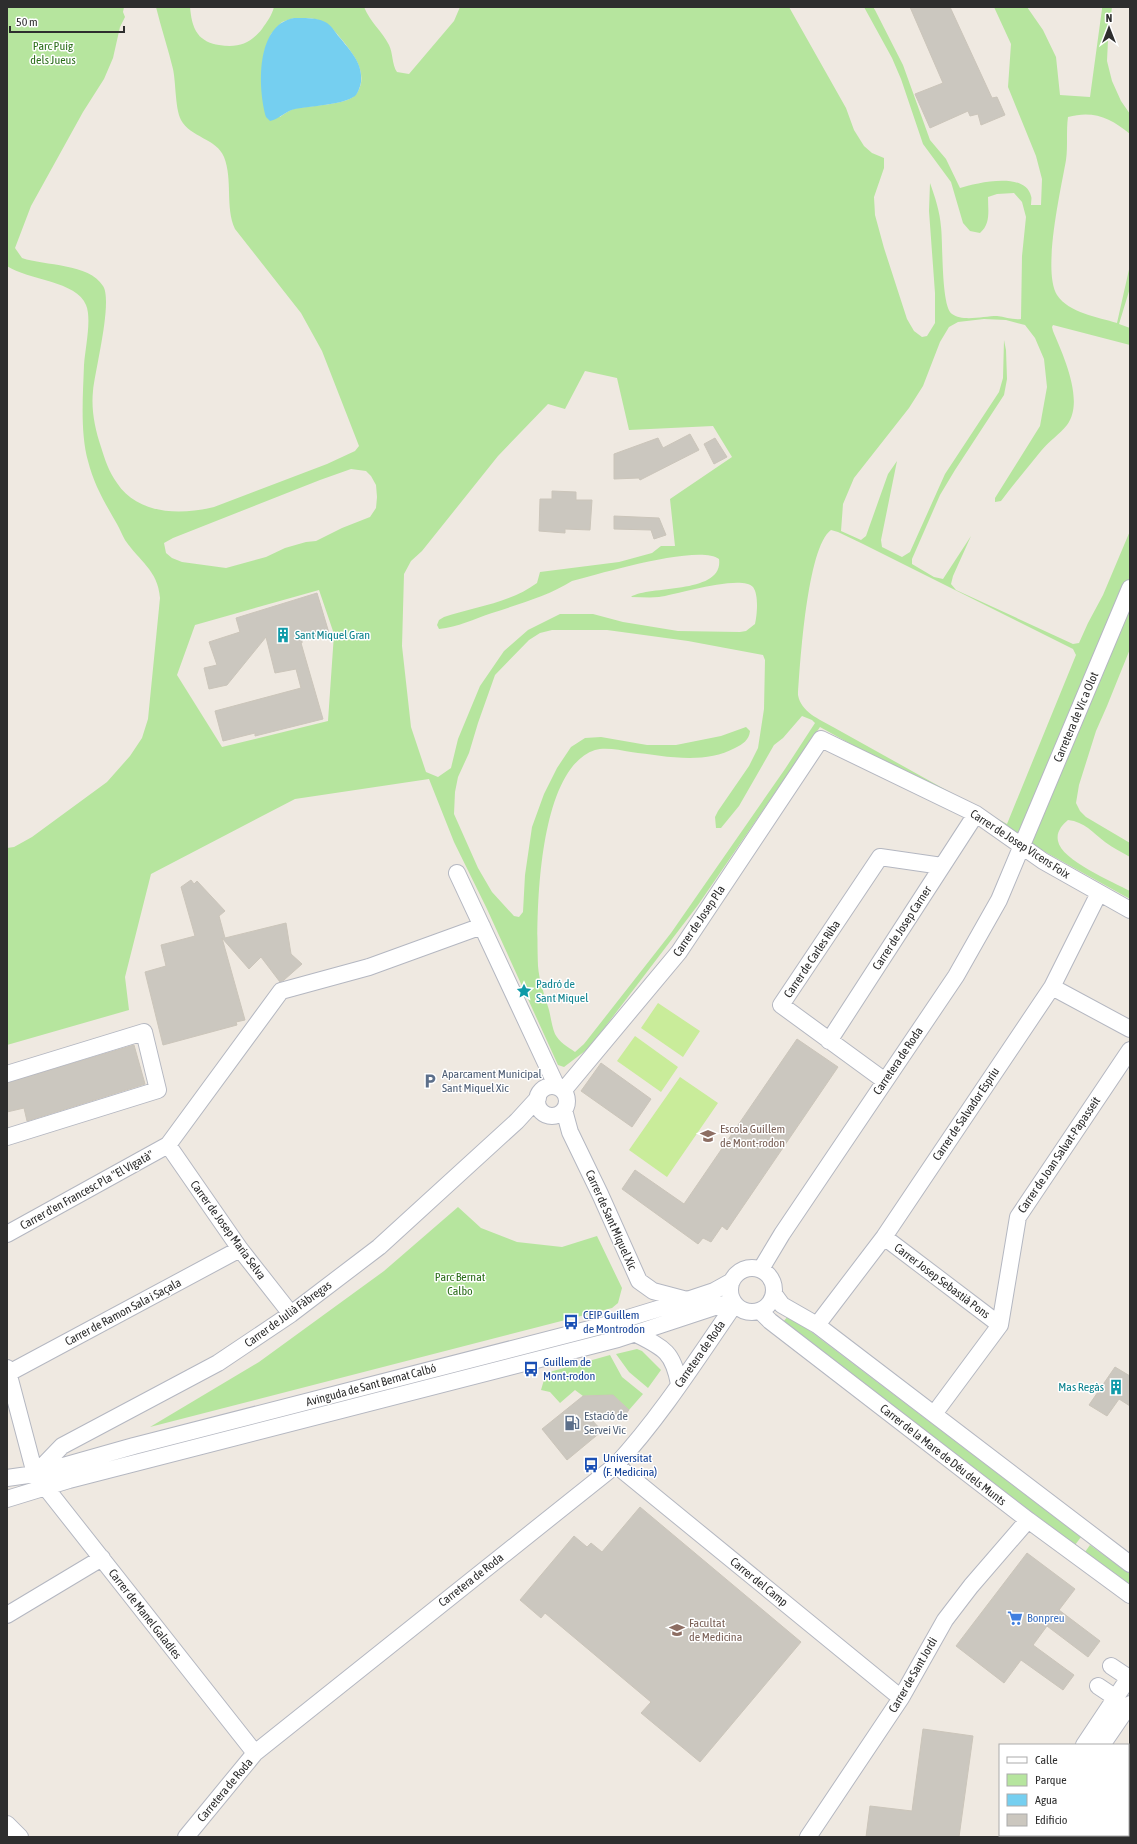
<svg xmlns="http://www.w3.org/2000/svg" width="1137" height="1844" font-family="'Asap Condensed',sans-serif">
<rect width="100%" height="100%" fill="#efe9e1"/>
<path fill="#b6e59e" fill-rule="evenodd" d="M7 7H124L123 12 125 17 120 27 113 58 104 79 83 112 31 206 15 248 22 258C45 266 89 263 103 286 113 301 95 370 93 391 91 410 95 429 101 447 105 460 109 472 117 483 138 515 181 515 214 507L327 464 355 451 359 446 322 351 301 313 235 229C225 207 233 180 224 157 217 139 190 137 181 120 175 108 176 83 173 69 168 48 161 28 156 7H190C191 16 192 26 198 34 202 40 211 44 219 45 238 48 250 44 262 29 267 22 272 15 274 7H364C370 22 382 31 389 45 393 53 392 65 397 72L409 74 454 21 460 7H789L846 108 854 130 864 146 872 153 884 158V168L874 197 875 215 884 248 907 319 914 331 922 337 927 336 935 323V293L929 211 930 183C935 197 940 212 941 227 943 242 941 307 952 314 963 322 984 316 997 316 1005 317 1013 320 1021 319L1022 256 1026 217 1022 202 1014 193 997 194 988 197C988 210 991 224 980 233L970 231 963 223 951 182 923 144 901 79 892 58 864 7H873L875 10 903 65 930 140 946 159 960 188C976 183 1025 171 1031 196 1032 198 1031 202 1031 205H1041L1042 179 1036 156 1008 87 1011 44 994 7H1027L1043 30 1056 57 1060 95 1090 97 1102 9V7H1112L1108 40 1107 61 1112 81 1121 101 1130 114V134C1111 118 1093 110 1068 117 1066 131 1068 146 1066 160 1061 189 1042 271 1057 295 1069 313 1098 317 1117 323L1130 265V288L1119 324 1130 328V345L1053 325 1052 327 1053 331C1063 355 1085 401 1067 425 1060 434 1049 441 1041 451 1028 467 1014 484 1001 501L995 502V498L1040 426 1047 387 1044 359 1035 338 1025 325 1006 320 984 319 958 322 949 327 940 342 923 386 909 408 854 478 843 504 841 531 861 540 866 536 888 474 897 461 881 540 882 547 902 557 910 552 945 474 999 392 1003 378 1004 340 1006 350 1007 379 1004 395 955 470 940 495 912 559V564L934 577 943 579 971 536 953 576 951 584 956 590 1073 644 1079 643 1088 623 1103 595 1130 531V649L1107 706 1096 731 1079 785 1076 803 1080 811 1086 817 1130 843V857C1122 852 1113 848 1105 842 1092 832 1085 822 1068 820 1062 825 1056 832 1058 841 1061 860 1113 882 1130 891V899L820 727 698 905 589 1048 564 1067 558 1065 487 909 454 842 429 779 295 799 151 874 125 977 129 1010 7 1045V848L14 847 32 837 107 782 130 756 142 738 148 719 160 598C158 570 139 561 125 540 122 535 120 529 117 524 105 503 94 485 88 461 80 432 83 395 84 365 85 349 92 319 86 305 77 281 28 280 7 266ZM294 18C303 18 312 17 321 21 331 25 336 33 343 41 354 55 369 74 357 93 349 106 308 105 293 109 288 111 284 114 280 117L263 98 262 65 265 49 271 34 282 22ZM585 371 617 378 629 430 713 426 732 457 670 499 675 546H661L652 553 619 562 540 572 537 583C510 603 474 607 444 617L439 620 437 625 439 629C458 627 474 619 492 613 519 604 548 596 572 581 600 574 698 544 719 559 724 595 650 585 631 597 640 597 650 598 659 597 676 595 741 574 753 587 759 595 757 615 755 624L746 631 740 632 678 631 623 622 593 614H560L528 630 504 651 480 686 458 739 451 768 438 777 426 772 411 727 402 646 404 574 411 561 422 551 498 456 548 404 565 409ZM351 469 366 471 371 476 376 485 377 497 376 508 370 517 342 528 316 541 306 542 285 548 266 557 226 568 182 562 172 558 166 553 164 543 173 538 320 480ZM831 530 838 532 863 544 1073 649 1076 655 1007 824 833 727C819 719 801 712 798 695 800 664 807 547 831 530ZM319 590 334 634 328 721 222 747 177 675 195 625ZM552 630H607L688 641 763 655 765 660 764 709 758 748 749 766 718 811 715 817 716 828H721L739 806 774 745 783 738 802 716 812 720 815 723 785 769 671 933 584 1044 575 1052C568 1047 559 1042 555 1034 552 1027 551 1018 549 1010 545 996 539 981 538 966 536 916 537 769 595 750 605 747 620 750 631 752 664 756 704 765 735 748 743 744 749 740 750 731L746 727 721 736 676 745H647L601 737 585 738 571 747 557 768 544 794 532 827 525 875 523 912 519 917 514 916 492 892 478 868 454 814 455 792 458 777 469 753 478 723 495 675 529 640 540 633Z
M458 1207 481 1228 517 1242 562 1247 597 1236 622 1288 618 1303 612 1308 150 1427 259 1362 384 1271Z
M789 1315 1081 1537 1075 1545 783 1322Z
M637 1349 642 1351 661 1370 648 1388 629 1372 616 1354Z
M610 1355 622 1377 643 1394 629 1410 613 1395 583 1396 575 1390 560 1403 550 1392 541 1390 546 1373Z
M1090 1545 1130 1574V1583L1128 1585 1085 1552Z"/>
<path fill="#c9ec9a" d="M658 1003 700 1031 683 1057 641 1028Z
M635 1036 678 1067 661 1092 617 1061Z
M680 1077 718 1103 667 1177 629 1150Z"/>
<path fill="#75cff0" d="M294 18C305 18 317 17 327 23 333 27 336 34 341 39 352 53 363 64 361 82 360 87 358 93 355 96 343 105 310 106 295 109 285 111 280 119 270 121L266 117C258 89 255 25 294 18Z"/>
<path fill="#cbc7bf" stroke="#cbc5ba" d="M910 7H950L992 98 997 97 1005 115 981 125 978 114 970 116 968 111 930 128 915 94 943 83Z
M690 434 699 450 640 480 639 478 614 479V454L658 438 663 448Z
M715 438 727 457 714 464 704 444Z
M552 491 576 492V500H592L590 530 565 529V533L539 531 540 499H552Z
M614 516 659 518 666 535 654 539 651 530 614 529Z
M317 593 329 633 302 639V643H301L323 719 255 736V733L223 741 215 711 301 688 296 669 275 673 266 637 227 685 209 689 204 668 217 665 209 642 240 632 236 618Z
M191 880 194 884 197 881 225 911 219 916 225 938 286 923 291 954 302 964 284 980 280 982 261 957 249 969 222 938 245 1020 236 1022 237 1025 163 1045 145 972 166 966 161 945 195 936 181 887Z
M797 1039 838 1067 727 1230 722 1226 711 1242 703 1238 698 1244 622 1189 635 1170 684 1204Z
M134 1045 145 1084 27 1121 24 1108 7 1112V1083Z
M601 1063 651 1099 632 1127 581 1091Z
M1115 1367 1130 1376V1406L1119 1399 1107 1416 1089 1405Z
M613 1395 629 1410 624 1416 590 1418 602 1431 567 1460 542 1429 583 1396Z
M640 1507 801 1642 700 1762 641 1713 651 1702 545 1613 541 1618 520 1600 574 1536 587 1547 591 1543 602 1552Z
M1027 1553 1075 1589 1059 1610 1100 1641 1088 1657 1047 1626 1033 1645 1074 1675 1063 1690 1021 1660 1004 1683 956 1646Z
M923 1729 973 1736 959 1837H866L870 1806 912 1811Z"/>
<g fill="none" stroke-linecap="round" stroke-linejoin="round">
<g stroke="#b4b7c1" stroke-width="18">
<path id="minor" d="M457 873 557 1087
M1052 987 1130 1029
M829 1041 976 814
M7 1074 144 1032 158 1090 7 1137
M885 1081 781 1005 880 857 942 866
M537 1101a15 15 0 1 1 30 0a15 15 0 1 1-30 0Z
M563 1091 679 952 821 739 976 814 1043 861 1130 910
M564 1110 570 1132 600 1194 639 1281 653 1291 687 1300
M168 1145 240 1249 291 1314
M7 1234 168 1145 281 991 369 967 482 926
M884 1237 1000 1325
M730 1290a22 22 0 1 1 44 0a22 22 0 1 1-44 0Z
M761 1269 782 1234 956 976 999 900 1130 588
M774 1294 782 1305 817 1325 1130 1564
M760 1311 770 1321 1028 1520 1130 1595
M817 1325 884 1237 1052 987 1099 893
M636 1334C664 1348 673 1352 679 1384
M7 1368 35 1474 255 1753
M7 1374 240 1249
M934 1414 1000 1325 1018 1217 1130 1050
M616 1465 901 1698
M36 1473 62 1446 218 1363 291 1314 379 1247 517 1121 538 1098
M7 1478 35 1474 134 1446 605 1325 687 1300 714 1291 732 1281
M7 1499 69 1480 618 1339 733 1301
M7 1615 102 1558
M1111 1666 1129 1678
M1098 1686 1116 1698
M1084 1745 1130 1676
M1102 1745 1130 1704
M7 1824 20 1837
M186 1837 255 1753 616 1465C661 1416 697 1359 735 1304
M808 1837 901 1698 945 1620 971 1586 1028 1520
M1027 1837 1028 1835
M1045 1837 1046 1835"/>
</g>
<use href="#minor" stroke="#fff" stroke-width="16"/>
</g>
<defs>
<g id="building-bare" transform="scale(1.2)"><path d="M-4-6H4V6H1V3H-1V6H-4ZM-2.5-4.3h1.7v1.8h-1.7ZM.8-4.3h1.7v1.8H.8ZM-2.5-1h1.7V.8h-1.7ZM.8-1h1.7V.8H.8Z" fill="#0f9aa8" stroke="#fff" stroke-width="2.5" paint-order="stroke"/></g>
<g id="sight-bare" transform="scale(1.2)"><path d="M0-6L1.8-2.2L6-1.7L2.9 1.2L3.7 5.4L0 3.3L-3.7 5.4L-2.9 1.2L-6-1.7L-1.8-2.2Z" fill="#0f9aa8" stroke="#fff" stroke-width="2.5" paint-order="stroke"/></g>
<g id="parking-bare" transform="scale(1.2)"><path d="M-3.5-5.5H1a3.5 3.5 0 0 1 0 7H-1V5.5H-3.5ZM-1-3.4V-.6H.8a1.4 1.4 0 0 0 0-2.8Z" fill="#5c6f8a" stroke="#fff" stroke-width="2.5" paint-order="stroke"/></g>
<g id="school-bare" transform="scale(1.2)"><path d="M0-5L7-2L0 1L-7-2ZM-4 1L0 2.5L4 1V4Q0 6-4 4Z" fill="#8d6e63" stroke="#fff" stroke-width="2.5" paint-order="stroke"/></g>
<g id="bus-bare" transform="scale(1.2)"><path d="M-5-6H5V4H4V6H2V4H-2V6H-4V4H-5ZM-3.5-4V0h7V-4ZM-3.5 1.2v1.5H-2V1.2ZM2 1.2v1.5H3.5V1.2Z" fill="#1a4fb4" stroke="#fff" stroke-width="2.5" paint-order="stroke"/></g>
<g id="fuel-bare" transform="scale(1.2)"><path d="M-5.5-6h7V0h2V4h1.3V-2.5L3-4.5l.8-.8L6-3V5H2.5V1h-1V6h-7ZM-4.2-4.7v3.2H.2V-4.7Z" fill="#5c6f8a" stroke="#fff" stroke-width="2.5" paint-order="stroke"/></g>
<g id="supermarket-bare" transform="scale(1.2)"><path d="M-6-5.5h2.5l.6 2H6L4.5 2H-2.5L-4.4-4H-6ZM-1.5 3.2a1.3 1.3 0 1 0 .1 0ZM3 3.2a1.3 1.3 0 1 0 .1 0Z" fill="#3f7fe0" stroke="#fff" stroke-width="2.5" paint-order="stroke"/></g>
<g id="university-bare" transform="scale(1.2)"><path d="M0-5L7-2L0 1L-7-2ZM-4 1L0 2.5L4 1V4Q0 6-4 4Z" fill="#8d6e63" stroke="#fff" stroke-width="2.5" paint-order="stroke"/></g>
</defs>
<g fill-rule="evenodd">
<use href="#building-bare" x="283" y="635"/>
<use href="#sight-bare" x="524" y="991"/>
<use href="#parking-bare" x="430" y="1081"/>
<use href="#school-bare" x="708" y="1136"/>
<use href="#bus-bare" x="571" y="1322"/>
<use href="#bus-bare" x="531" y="1369"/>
<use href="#building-bare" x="1116" y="1387"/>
<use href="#fuel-bare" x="572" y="1423"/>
<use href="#bus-bare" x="591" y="1465"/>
<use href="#supermarket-bare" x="1015" y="1618"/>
<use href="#university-bare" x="677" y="1630"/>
</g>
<g text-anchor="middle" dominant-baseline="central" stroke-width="3" stroke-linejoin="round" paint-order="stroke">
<g font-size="12" fill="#2c6e1b" stroke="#fff">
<text x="53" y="46">Parc Puig<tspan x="53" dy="14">dels Jueus</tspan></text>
<text x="460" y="1277">Parc Bernat<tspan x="460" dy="14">Calbo</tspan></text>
</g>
<g font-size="12" fill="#0d838f" stroke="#fff" text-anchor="start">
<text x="295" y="635">Sant Miquel Gran</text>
<text x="536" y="984">Padró de<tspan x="536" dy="14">Sant Miquel</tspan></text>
<text x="1104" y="1387" text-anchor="end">Mas Regàs</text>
</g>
<g font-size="12" fill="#2e2e2e" stroke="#fff">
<text transform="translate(1076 717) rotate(-67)">Carretera de Vic a Olot</text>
<text transform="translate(1020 844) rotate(33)">Carrer de Josep Vicens Foix</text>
<text transform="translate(699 921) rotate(-56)">Carrer de Josep Pla</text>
<text transform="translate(902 928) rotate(-57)">Carrer de Josep Carner</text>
<text transform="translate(812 959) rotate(-56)">Carrer de Carles Riba</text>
<text transform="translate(898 1061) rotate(-56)">Carretera de Roda</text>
<text transform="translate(966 1114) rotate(-56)">Carrer de Salvador Espriu</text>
<text transform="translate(1059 1155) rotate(-56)">Carrer de Joan Salvat-Papasseit</text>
<text transform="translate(87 1190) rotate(-29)">Carrer d'en Francesc Pla "El Vigatà"</text>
<text transform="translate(611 1220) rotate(66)">Carrer de Sant Miquel Xic</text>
<text transform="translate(228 1230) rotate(54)">Carrer de Josep Maria Selva</text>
<text transform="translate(942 1281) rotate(37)">Carrer Josep Sebastià Pons</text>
<text transform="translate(123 1312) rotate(-28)">Carrer de Ramon Sala i Saçala</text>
<text transform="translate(288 1314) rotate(-36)">Carrer de Julià Fàbregas</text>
<text transform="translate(700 1354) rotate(-55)">Carretera de Roda</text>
<text transform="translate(371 1385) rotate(-15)">Avinguda de Sant Bernat Calbó</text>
<text transform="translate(943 1455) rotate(38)">Carrer de la Mare de Déu dels Munts</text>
<text transform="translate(471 1580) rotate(-38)">Carretera de Roda</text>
<text transform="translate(759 1582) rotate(39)">Carrer del Camp</text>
<text transform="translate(145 1614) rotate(52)">Carrer de Manel Galadies</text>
<text transform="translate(913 1675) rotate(-60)">Carrer de Sant Jordi</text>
<text transform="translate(225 1790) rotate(-50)">Carretera de Roda</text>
</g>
<g font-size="12" fill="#4e5e75" stroke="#fff" text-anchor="start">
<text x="442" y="1074">Aparcament Municipal<tspan x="442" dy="14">Sant Miquel Xic</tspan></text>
<text x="584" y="1416">Estació de<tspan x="584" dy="14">Servei Vic</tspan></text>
</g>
<g font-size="12" fill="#785e54" stroke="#fff" text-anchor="start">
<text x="720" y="1129">Escola Guillem<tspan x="720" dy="14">de Mont-rodon</tspan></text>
<text x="689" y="1623">Facultat<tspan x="689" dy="14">de Medicina</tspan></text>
</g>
<g font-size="12" fill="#164399" stroke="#fff" text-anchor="start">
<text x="583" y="1315">CEIP Guillem<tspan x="583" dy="14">de Montrodon</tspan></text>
<text x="543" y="1362">Guillem de<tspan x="543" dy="14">Mont-rodon</tspan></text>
<text x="603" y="1458">Universitat<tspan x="603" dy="14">(F. Medicina)</tspan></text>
</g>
<g font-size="12" fill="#366cbe" stroke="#fff" text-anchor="start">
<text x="1027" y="1618">Bonpreu</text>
</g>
</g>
<rect width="1137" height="1844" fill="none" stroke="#2e2e2e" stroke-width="16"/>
<rect x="999" y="1744" width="130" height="92" fill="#ffffff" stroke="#ababab"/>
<rect x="1007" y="1757" width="20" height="6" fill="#ffffff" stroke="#ababab"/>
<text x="1035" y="1764" font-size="12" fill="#2e2e2e">Calle</text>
<rect x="1007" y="1774" width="20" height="12" fill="#b6e59e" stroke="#ababab"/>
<text x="1035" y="1784" font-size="12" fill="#2e2e2e">Parque</text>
<rect x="1007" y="1794" width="20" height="12" fill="#75cff0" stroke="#ababab"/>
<text x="1035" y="1804" font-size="12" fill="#2e2e2e">Agua</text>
<rect x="1007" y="1814" width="20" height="12" fill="#cbc7bf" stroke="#ababab"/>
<text x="1035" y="1824" font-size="12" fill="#2e2e2e">Edificio</text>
<g transform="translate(1109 28)" stroke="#ffffff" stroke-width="3" paint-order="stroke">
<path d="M0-3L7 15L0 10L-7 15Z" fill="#2e2e2e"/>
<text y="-6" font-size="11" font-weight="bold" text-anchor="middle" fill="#2e2e2e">N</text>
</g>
<path d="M10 26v6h114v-6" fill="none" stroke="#2e2e2e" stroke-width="2"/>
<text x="16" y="26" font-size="12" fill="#2e2e2e" stroke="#ffffff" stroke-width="3" paint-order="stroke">50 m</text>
</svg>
